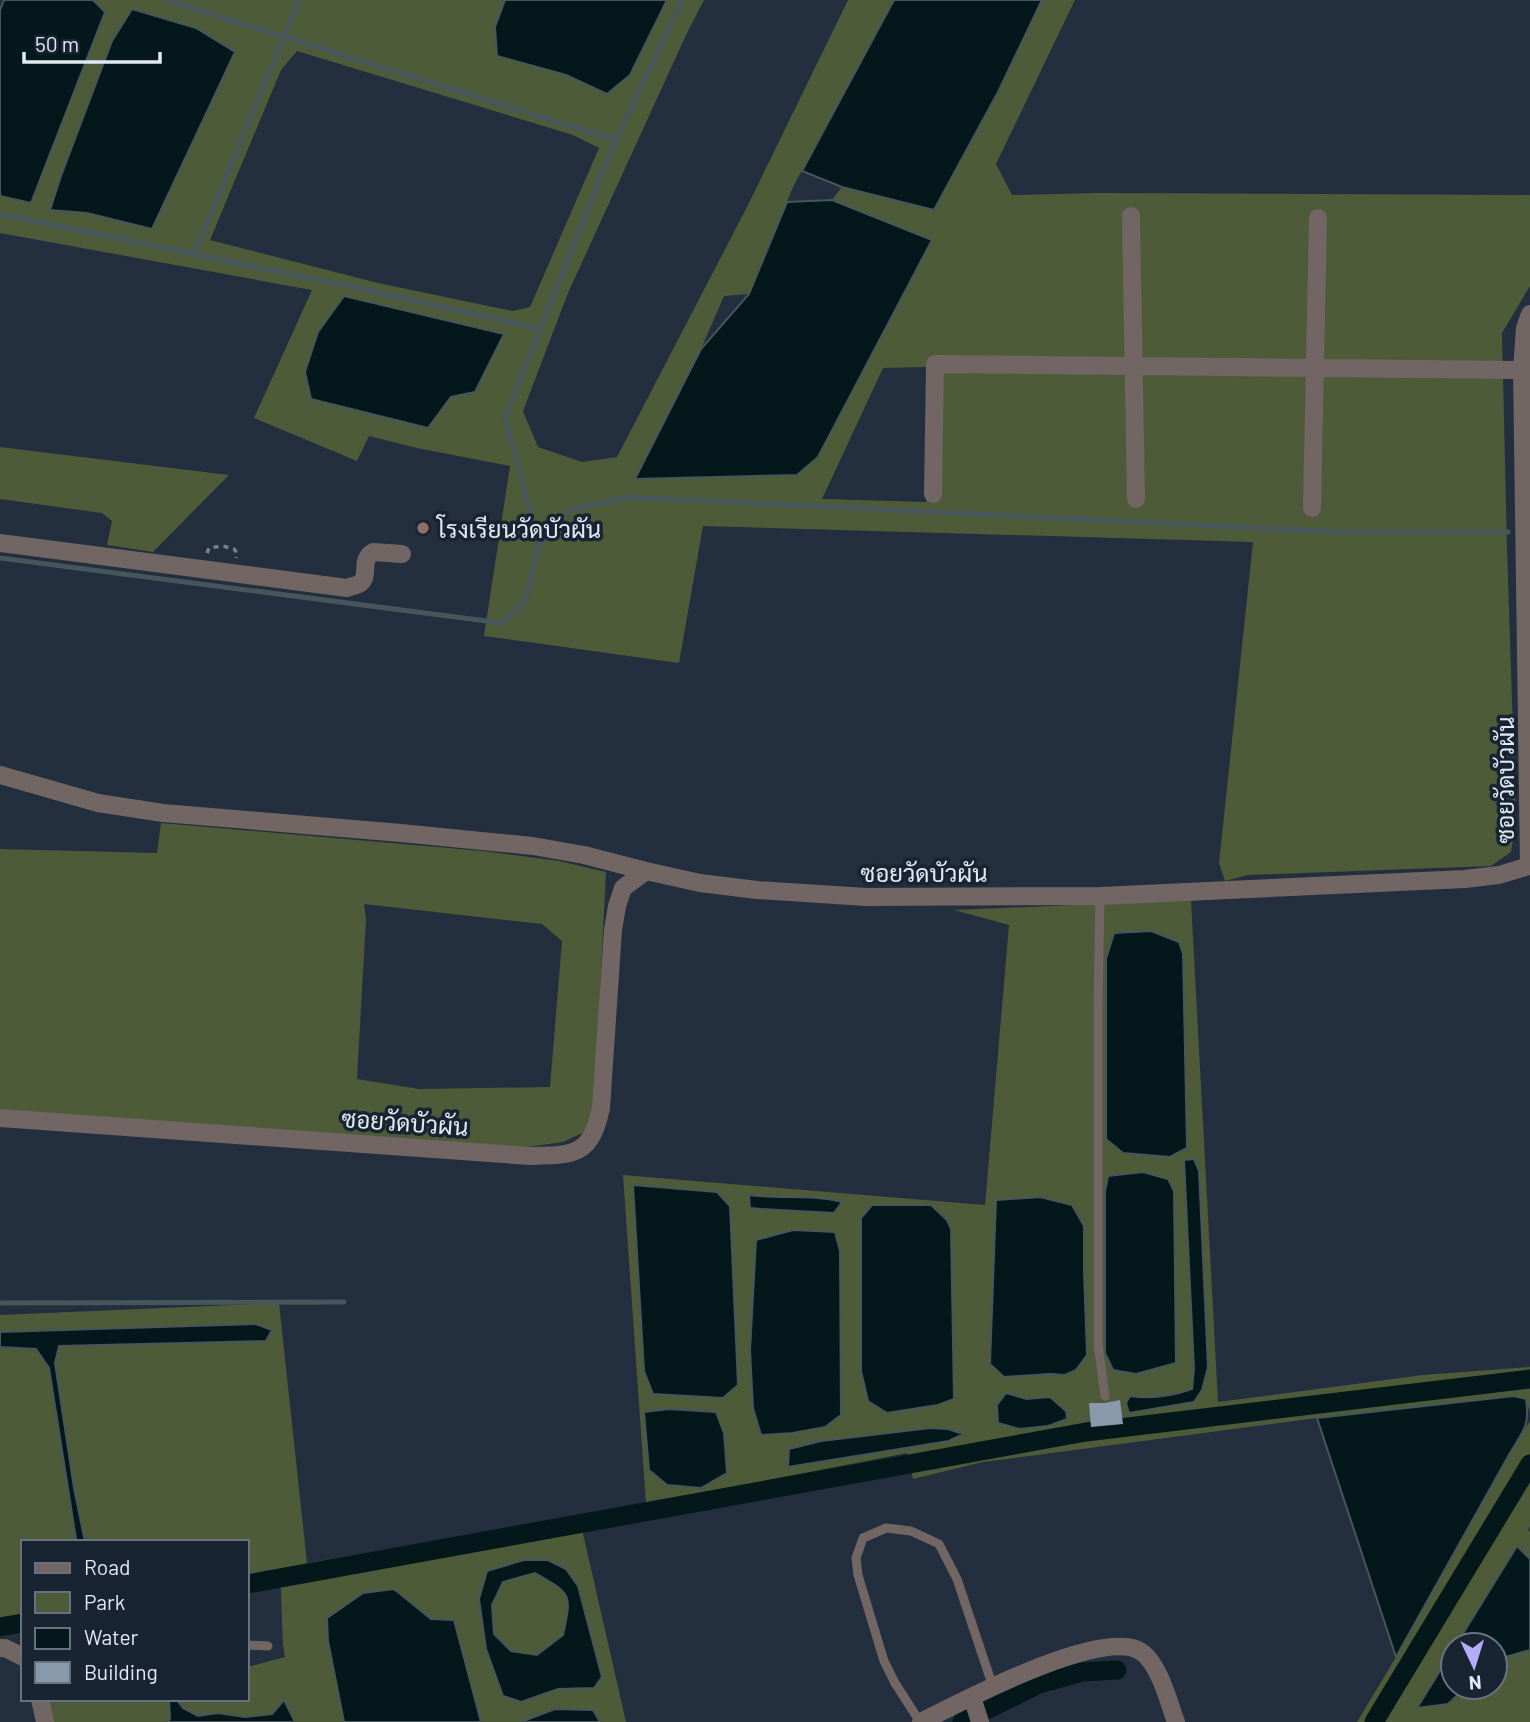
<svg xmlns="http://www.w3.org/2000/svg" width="1530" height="1722" font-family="Barlow,Sarabun,sans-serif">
<rect width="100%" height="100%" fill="#232e3e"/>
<path fill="#4d5b39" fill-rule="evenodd" d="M93 0H505L495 27 566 75 607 94 630 75 667 0H704L687 33 568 293 523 411 538 447 582 462 617 457 748 205 848 0H894L793 187 749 294 724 296 701 349 636 479 797 475 931 239 832 200 842 187 934 210 998 92 1042 0H1075L996 164 1012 195 1099 193 1530 195V286L1502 333 1507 548 1516 822 1511 852 1491 866 1248 875 1225 881 1219 863 1253 542 703 526 679 663 484 636 510 466 417 448 369 436 357 461 254 418 312 290 0 233V196L31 203 105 12ZM132 9 152 229 87 213 50 209 61 176 112 41ZM297 51 573 135 599 148 530 307 513 311 378 283 210 240 281 70ZM504 335 475 392 451 397ZM927 367 926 502 822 499 883 368Z
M0 447 229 475 153 552 107 545 112 521 102 513 0 499Z
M161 823 483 851 559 861 606 872 595 1092 589 1130 563 1142 528 1147 413 1141 0 1111V849L157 853ZM364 904 542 924 562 941 550 1087 419 1089 357 1079 366 919Z
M1191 900 1218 1402 1423 1375 1530 1367V1413L1526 1399 1514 1396 1317 1418 983 1462 913 1479 907 1453 646 1504 623 1175 985 1205 1009 925 954 910ZM1193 1159 1199 1172 1208 1367 1202 1390 1194 1402 1129 1413 1130 1396C1151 1399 1171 1395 1192 1389L1194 1369ZM717 1192 730 1206 738 1385ZM996 1200 1084 1226V1272L1065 1375 1050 1374 1004 1377 990 1364ZM931 1205 947 1220 904 1206ZM756 1240 753 1408 750 1350ZM930 1428 962 1434 949 1441 788 1467 893 1433ZM727 1473 701 1488 667 1485Z
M279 1303 307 1563 579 1516 626 1722H600L593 1710 555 1709 521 1722H481L454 1620 431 1619 394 1589 327 1618 328 1641 344 1722H295L284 1700 272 1714 245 1717 218 1713 198 1716 183 1708 176 1699H247V1667L285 1657 283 1645 280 1569 247 1575V1542H85L74 1488 55 1363 59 1346 266 1341 256 1324 0 1332V1315ZM566 1569 594 1688 558 1689 521 1702 503 1696 486 1649 487 1571Z
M0 1347 36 1349 49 1368 76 1540 74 1542H23V1618L0 1622Z
M1530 1421V1526L1528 1530 1530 1532V1559L1517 1547 1456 1645H1453V1650L1418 1707 1448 1704 1466 1687H1495V1660L1530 1650V1722H1357L1396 1657 1510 1453Z
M535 1573C572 1594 572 1594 563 1635L537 1655 511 1651 494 1634 492 1605 503 1582Z
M47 1699H169L170 1720 168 1722H53Z"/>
<path fill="#04171a" stroke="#46565b" stroke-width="2" fill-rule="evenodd" d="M4 0H93L105 12 31 203 0 196V10Z
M505 0H667L630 75 607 94 566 75 497 56 495 27Z
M894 0H1042L998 92 934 210 842 187 802 171Z
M132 9 196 28 235 52 152 229 87 213 50 210 61 176 112 41Z
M832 200 932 240 818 457 797 475 635 479 701 349 749 294 787 202Z
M344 296 504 334 475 392 451 397 428 428 311 399 305 372 318 332Z
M1151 931 1179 942 1183 954 1187 1148 1170 1157 1123 1153 1106 1139V959L1114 933Z
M1194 1159 1199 1171 1208 1367 1202 1390 1194 1402 1129 1413 1126 1403 1130 1396C1151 1399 1172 1396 1192 1389L1194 1369 1184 1160Z
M1143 1172 1168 1179 1174 1191 1176 1363 1136 1374 1113 1370 1105 1353V1192L1108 1176Z
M633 1185 717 1192 730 1206 738 1385 723 1398 653 1394 644 1371Z
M749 1195C780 1199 811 1194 842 1202L834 1213 761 1209 750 1208Z
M1040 1197 1072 1205 1084 1226V1272L1087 1355 1076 1370 1065 1375 1050 1374 1004 1377 990 1364 996 1200Z
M872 1205H931L947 1220 951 1229 954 1399 938 1405 887 1413 868 1401 861 1371V1218Z
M793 1230 835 1232 840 1251 841 1415 825 1427 793 1433 761 1435 753 1408 750 1350 756 1240Z
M256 1324 272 1330 266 1341 59 1346 55 1363 74 1488 85 1542H74L76 1539 49 1368 36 1349 0 1347V1332Z
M1006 1393 1027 1399 1050 1397 1066 1411 1067 1419 1048 1426 1020 1429 998 1423 997 1405Z
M1514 1396 1526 1399C1530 1426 1524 1430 1510 1453L1396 1657 1317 1418Z
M669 1409 716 1412 724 1433 727 1473 701 1488 667 1485 649 1470 644 1412Z
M930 1428 948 1429 963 1434 949 1441 788 1467 789 1449 821 1441Z
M1517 1546 1530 1559V1650L1495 1660V1645H1456Z
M524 1560H548L566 1569 578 1586 602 1677 594 1688 558 1689 521 1702 503 1696 486 1649 479 1599 487 1571ZM535 1573C572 1594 572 1594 563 1635L537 1655 511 1651 494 1634 492 1605 503 1582Z
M394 1589 431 1619 454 1620 481 1722H344L328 1641 327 1618 363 1593Z
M1453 1650V1687H1466L1448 1704 1417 1708Z
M169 1699H176L183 1708 198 1716 218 1713 245 1717 272 1714 284 1700 295 1722H168L170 1719Z
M555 1709 593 1710 600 1722H521Z"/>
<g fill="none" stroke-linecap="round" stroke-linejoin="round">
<path stroke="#46565b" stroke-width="5" d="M166 0 616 140
M0 214 363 289 540 329
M194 255 299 0
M539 545 570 510 628 497 1342 532H1508
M0 558 502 623 525 602 539 545 505 418 610 153 682 0
M0 1303 344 1302"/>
<path stroke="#04171a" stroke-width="19" d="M247 1584 1086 1432 1530 1379
M0 1627 23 1623
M962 1722 1039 1684 1082 1672 1117 1670
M1374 1722 1530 1464"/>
</g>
<path fill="#8a98ab" d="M1120 1400 1123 1424 1091 1427 1089 1403H1105Z"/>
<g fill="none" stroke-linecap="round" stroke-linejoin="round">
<path stroke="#78828f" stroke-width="3.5" stroke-dasharray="5 5" stroke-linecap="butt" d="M207 553 209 548 223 546 234 549 237 553 236 558"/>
<path stroke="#716664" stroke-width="9" d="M1100 896 1098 1009V1344L1105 1396
M247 1645 268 1646
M920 1722 895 1683 884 1661 858 1575 856 1558 863 1538 886 1528 911 1531 939 1544 957 1579 993 1687"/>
<path stroke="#716664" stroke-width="18" d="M1131 216 1136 499
M933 494 935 364 1522 370
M1312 508 1318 218
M0 543 347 588C351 586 355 586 359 584 371 577 359 560 373 552L402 554
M0 775 98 803 163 813 401 833 533 846 584 855 646 871
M0 1118 530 1156C574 1155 591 1156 601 1108L613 930 617 906 623 888 646 871 700 883 757 890 866 897 1100 896 1465 879 1499 875 1529 866 1522 370 1525 328 1530 314
M0 1648H5L23 1657
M972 1697 980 1722
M40 1699 45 1722
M921 1722C961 1702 1100 1628 1140 1651 1159 1662 1169 1703 1176 1722"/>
</g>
<circle fill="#8d6e63" stroke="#192433" stroke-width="2.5" cx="423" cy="528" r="7"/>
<g text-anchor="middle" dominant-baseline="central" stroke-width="7" stroke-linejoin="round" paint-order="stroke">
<g font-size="24" fill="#e1e9f3" stroke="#192433" text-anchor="start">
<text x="437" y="528">โรงเรียนวัดบัวผัน</text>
</g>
<g font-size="24" fill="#e1e9f3" stroke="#192433">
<text transform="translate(1504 780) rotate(-90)">ซอยวัดบัวผัน</text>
<text x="924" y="872">ซอยวัดบัวผัน</text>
<text transform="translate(405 1122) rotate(4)">ซอยวัดบัวผัน</text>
</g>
</g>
<rect x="21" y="1540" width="228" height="161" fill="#192433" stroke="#697380" stroke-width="2"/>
<rect x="35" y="1563" width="35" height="10" fill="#716664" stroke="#697380" stroke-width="2"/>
<text x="84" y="1575" font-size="21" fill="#e1e9f3">Road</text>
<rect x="35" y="1592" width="35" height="21" fill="#4d5b39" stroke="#697380" stroke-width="2"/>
<text x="84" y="1610" font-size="21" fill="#e1e9f3">Park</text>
<rect x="35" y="1628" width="35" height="21" fill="#04171a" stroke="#697380" stroke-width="2"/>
<text x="84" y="1645" font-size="21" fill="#e1e9f3">Water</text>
<rect x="35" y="1662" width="35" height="21" fill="#8a98ab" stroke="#697380" stroke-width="2"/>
<text x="84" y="1680" font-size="21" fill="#e1e9f3">Building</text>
<g transform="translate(1474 1666) rotate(176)"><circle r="33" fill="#192433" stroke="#697380" stroke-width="2"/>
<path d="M0-5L12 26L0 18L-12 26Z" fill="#b4acf9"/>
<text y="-10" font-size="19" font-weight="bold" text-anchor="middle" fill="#e1e9f3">N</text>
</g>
<path d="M24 52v10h136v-10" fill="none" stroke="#e1e9f3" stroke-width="3.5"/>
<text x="35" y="52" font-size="21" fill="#e1e9f3" stroke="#192433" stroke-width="5" paint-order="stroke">50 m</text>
</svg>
